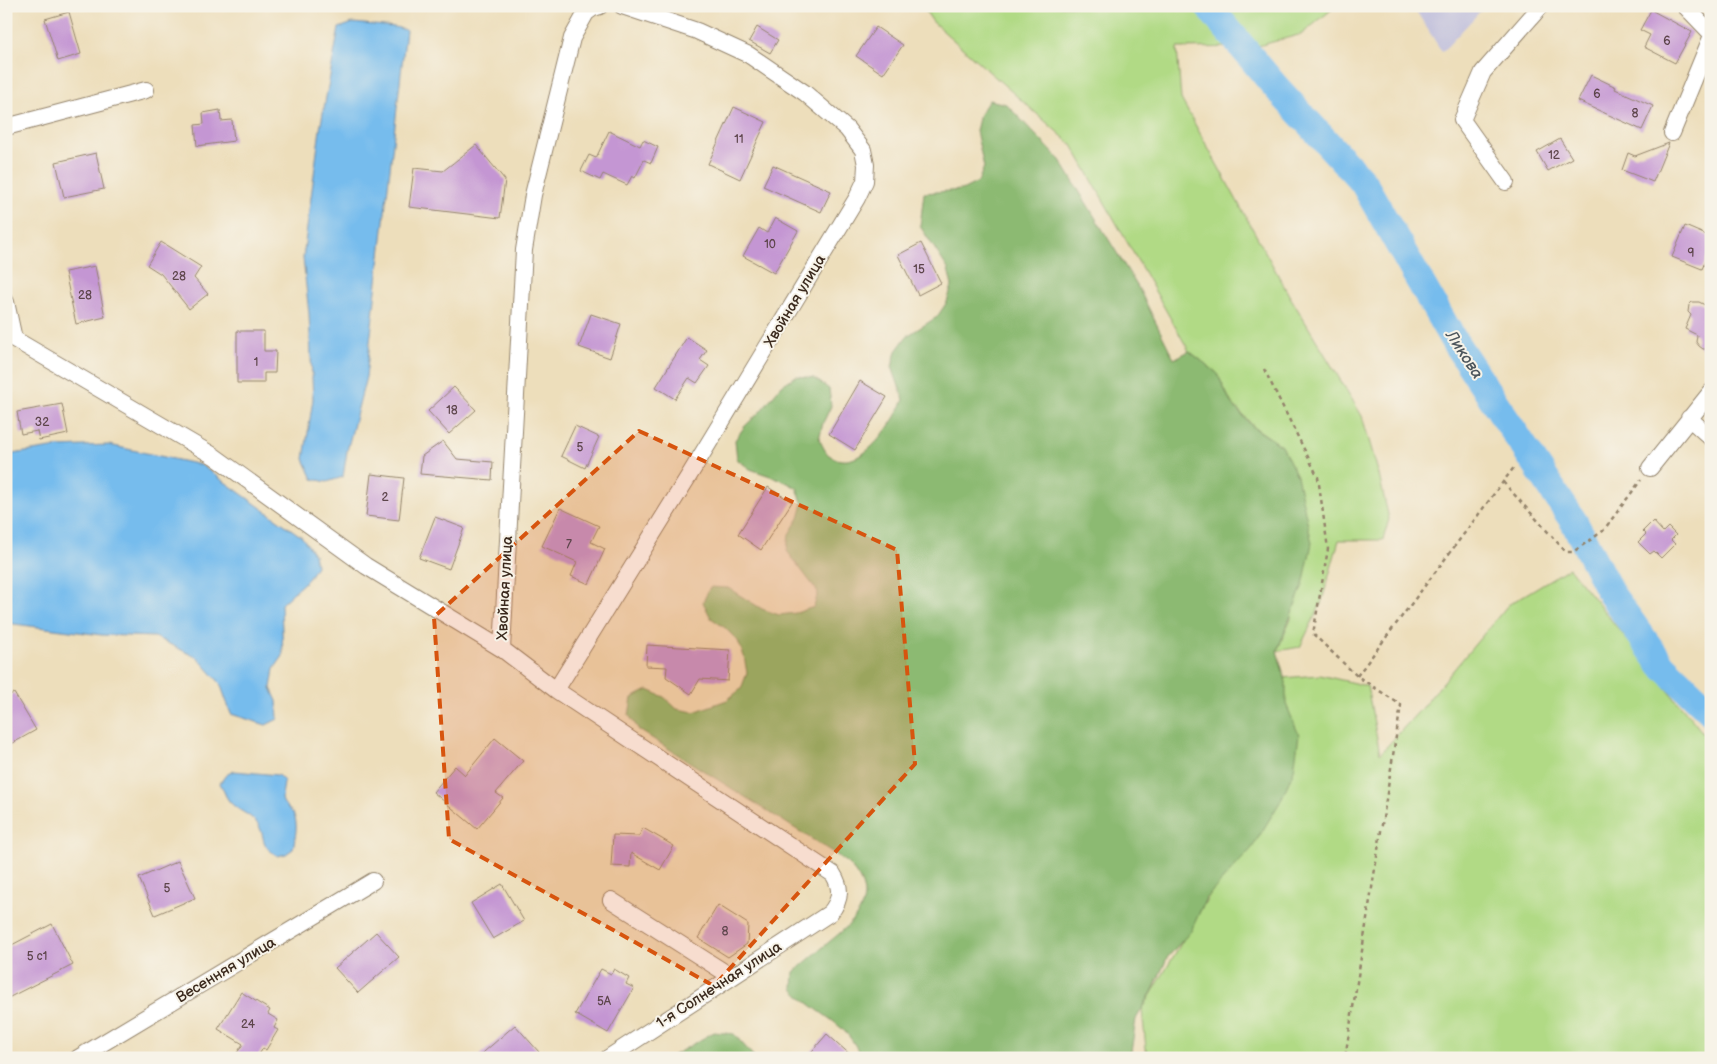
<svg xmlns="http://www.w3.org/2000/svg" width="1717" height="1064" font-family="'Balsamiq Sans',sans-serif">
<rect width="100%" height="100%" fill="#f7f3e8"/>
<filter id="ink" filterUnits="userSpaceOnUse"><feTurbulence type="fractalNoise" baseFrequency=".02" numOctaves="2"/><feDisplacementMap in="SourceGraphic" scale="10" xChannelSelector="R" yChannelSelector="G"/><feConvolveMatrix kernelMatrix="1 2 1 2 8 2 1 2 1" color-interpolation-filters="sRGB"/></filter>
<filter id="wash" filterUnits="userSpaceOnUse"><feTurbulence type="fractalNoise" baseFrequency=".0096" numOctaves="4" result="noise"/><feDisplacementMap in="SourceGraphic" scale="20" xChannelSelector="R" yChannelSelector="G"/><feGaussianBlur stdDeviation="1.12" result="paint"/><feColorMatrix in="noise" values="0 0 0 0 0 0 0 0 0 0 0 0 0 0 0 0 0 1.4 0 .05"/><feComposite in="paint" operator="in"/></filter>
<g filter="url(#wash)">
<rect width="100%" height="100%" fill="#eddebb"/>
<path fill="#c2c1dc" d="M1413 6H1485L1442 52Z"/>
<path fill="#b1da85" stroke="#768252" d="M922 6H1336L1302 34 1254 47 1177 48 1181 99 1289 295 1362 416 1379 475 1389 519 1383 540H1339L1321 604 1300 647 1277 651 1291 619 1282 446 1254 427 1231 402 1217 373 1189 351 1072 145 933 22Z
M1569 568 1711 743V1058H1147L1142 1010 1283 770 1282 678 1320 675 1367 686 1380 754 1419 711 1508 605Z"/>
<path fill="#8cba72" stroke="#647248" d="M989 100 1006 104 1060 160 1139 289 1174 359 1189 351 1217 373 1231 403 1253 427 1282 446 1297 476 1312 543 1303 585 1277 651 1286 682V704L1299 735 1294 770 1280 802 1252 848 1206 898 1191 931 1167 958 1153 990 1136 1019 1131 1052 1134 1058H861C848 1021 817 1016 793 989L794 972C806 962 817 952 829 942 855 921 880 900 851 867 847 862 841 859 837 855L639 730 629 715 632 698 648 690 664 697 677 709 694 712 727 700 741 689 747 673 744 656 738 641 724 627 711 618 703 602 710 587 728 588 762 609 779 615 796 613 814 607 818 592 787 551 789 534 799 518 803 504 797 488 782 480 750 469 737 459 735 440 745 426 759 413 782 385 796 376 814 378 829 389 831 406 823 423 819 439C822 444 825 452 829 455 860 477 893 423 904 400L892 367 896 351 907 336 937 317 947 302 952 286 948 269 920 226 924 193 962 190 978 182 984 167 976 131 980 114Z
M714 1032 734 1034 755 1058H669Z"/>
<path fill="#76bced" stroke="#587386" d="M353 23 395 27 406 30 366 377 347 451 343 477 327 482 313 479 304 459 313 399 309 314 303 258 320 129 339 28Z
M109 445 201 465 302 537 314 554 316 566 308 579 281 604 283 656 274 669 271 688 277 701 278 719 266 725 231 714 220 683 198 658 155 637 102 635 6 623V455L58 447Z
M234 771 278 775 284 781C284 787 282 792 282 797 282 805 289 808 293 813 299 824 295 837 293 849L286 854 278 856C258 845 267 837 257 823 250 814 236 810 229 801 225 796 223 788 220 783L226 775Z"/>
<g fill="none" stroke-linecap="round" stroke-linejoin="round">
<path stroke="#76bced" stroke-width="28" d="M1208 6 1274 85 1363 182 1454 341 1574 522 1611 594 1662 665 1711 712"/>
</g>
<g id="blocks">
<path fill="#c496d3" d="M1651 10 1692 32 1675 63 1644 47 1650 35 1640 30Z
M69 12 81 54 58 61 45 19Z
M757 27 778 40 770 53 749 41Z
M876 27 903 45 883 74 856 56Z
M1591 75 1616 87 1615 89 1653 106 1642 130 1578 101Z
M734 107 766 122 740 179 708 164Z
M220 110 221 121 232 120 234 141 197 146 195 125 204 124 203 113Z
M609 131 640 146 643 140 658 147 651 163 644 160 635 178 632 176 627 185 603 174 600 180 581 171 589 155 596 158Z
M1560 139 1572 158 1548 171 1537 152Z
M1669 143 1653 182 1622 170 1628 153 1635 156Z
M476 145 505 180 500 218 409 207 414 168 443 171Z
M96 153 104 189 64 197 56 162Z
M773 165 831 191 821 212 763 186Z
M775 218 798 231 774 273 743 256 759 228 767 233Z
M1685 226 1711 237V248L1702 269 1672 257Z
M161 242 201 267 194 278 208 294 189 309 161 274 147 265Z
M921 243 941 283 918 295 898 255Z
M95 266 105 317 76 324 65 272Z
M1692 302H1699L1711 308V349H1703L1699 346 1696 342 1697 335 1685 329 1691 315 1688 312 1689 305Z
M591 314 621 324 610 358 579 347Z
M237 331H264V351H276L275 373H264V383H237Z
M687 337 707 350 700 360 709 366 697 383 689 378 675 399 656 387Z
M860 381 887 397 855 450 829 434Z
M454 387 476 410 449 434 428 411Z
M62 404 68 434 39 440 37 431 21 434 17 412Z
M575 426 599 437 585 468 561 456Z
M443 441 457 459 493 462 492 480 420 474 422 456Z
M371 474 404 478 399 520 366 516Z
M768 487 792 502 761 550 738 534Z
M560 508 599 526 591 542 605 549 589 584 571 576 577 562 542 546Z
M435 517 464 528 449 569 419 558Z
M1653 521 1663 532 1668 527 1676 535 1671 540 1675 544 1661 558 1654 551 1650 554 1638 542 1646 534 1643 531Z
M647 645 730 650 728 681 700 679 691 694 666 677 667 667 646 666Z
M14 693 36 730 6 747V697Z
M495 738 523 761 496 793 503 798 477 829 433 792 455 766 465 775Z
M643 828 674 846 660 870 631 853 630 867 611 866 613 835 639 836Z
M178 861 195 898 155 915 139 878Z
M502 884 524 921 493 939 471 903Z
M718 905 748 924 747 944 728 957 698 938Z
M52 924 73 965 6 999V948Z
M376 932 399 957 358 993 335 968Z
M601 969 611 974 614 969 629 978 626 984 634 988 608 1033 575 1014Z
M241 992 270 1010 268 1014 278 1020 274 1028 278 1030 266 1050 263 1048 257 1058H245L237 1053 243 1044 218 1029Z
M515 1025 539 1052 533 1058H477Z
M827 1034 854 1058H806Z"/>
</g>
</g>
<g filter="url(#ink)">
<use href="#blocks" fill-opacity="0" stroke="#94846c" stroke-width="1"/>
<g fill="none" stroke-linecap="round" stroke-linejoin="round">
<g stroke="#94846c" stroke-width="18">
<path id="minor" d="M1685 6 1711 33
M6 127 146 90
M1672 133 1711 38
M1506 182 1462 120 1483 72 1541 6
M6 302 14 339
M6 337 14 339 214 456 366 566 502 649 556 690 833 874C842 888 841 900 830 913L608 1058
M1689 418 1711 438
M1650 468 1711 392
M502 649 524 250 533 195 572 38 586 13 593 8 600 6
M556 690 690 474 857 198 865 181 866 165 863 150 847 129 805 93 749 55 697 31 622 6
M611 900 732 977
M78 1058 373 881"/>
</g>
<path stroke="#94846c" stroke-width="2.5" stroke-dasharray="4 4" stroke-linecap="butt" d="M1264 369 1318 477 1328 549 1313 634 1357 676 1401 705 1345 1058
M1503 482 1566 552H1573L1603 531 1641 480
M1357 676 1515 466"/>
<use href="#minor" stroke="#fff" stroke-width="16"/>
</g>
</g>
<path fill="#d7540e" fill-opacity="0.2" stroke="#d7540e" stroke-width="4" stroke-dasharray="10 6" stroke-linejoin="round" d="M639 431 897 550 915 764 714 986 449 839 434 617Z"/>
<g text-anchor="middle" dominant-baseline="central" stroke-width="4" stroke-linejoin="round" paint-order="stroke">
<g font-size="12" fill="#5d454b">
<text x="1667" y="41">6</text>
<text x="1597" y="94">6</text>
<text x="1635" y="113">8</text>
<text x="739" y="139">11</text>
<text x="1554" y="155">12</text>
<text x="770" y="244">10</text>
<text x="1691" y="253">9</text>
<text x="919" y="269">15</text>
<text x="179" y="276">28</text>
<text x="85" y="295">28</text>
<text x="256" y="362">1</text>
<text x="452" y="410">18</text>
<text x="42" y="422">32</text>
<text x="580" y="447">5</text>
<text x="385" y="497">2</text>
<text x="569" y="544">7</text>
<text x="167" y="888">5</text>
<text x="725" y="931">8</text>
<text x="37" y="956">5 с1</text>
<text x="604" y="1001">5А</text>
<text x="248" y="1024">24</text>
</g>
<g font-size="15" fill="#3b2a1e" stroke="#f7f3e8">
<text transform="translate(795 301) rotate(-59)">Хвойная улица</text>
<text transform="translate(505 588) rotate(-87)">Хвойная улица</text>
<text transform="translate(226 970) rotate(-31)">Весенняя улица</text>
<text transform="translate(719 985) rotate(-33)">1-я Солнечная улица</text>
</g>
<g font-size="16" font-style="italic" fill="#4d565c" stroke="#f7f3e8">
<text transform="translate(1464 355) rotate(57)">Ликова</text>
</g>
</g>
<rect width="1717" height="1064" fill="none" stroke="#f7f3e8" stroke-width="25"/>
</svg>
